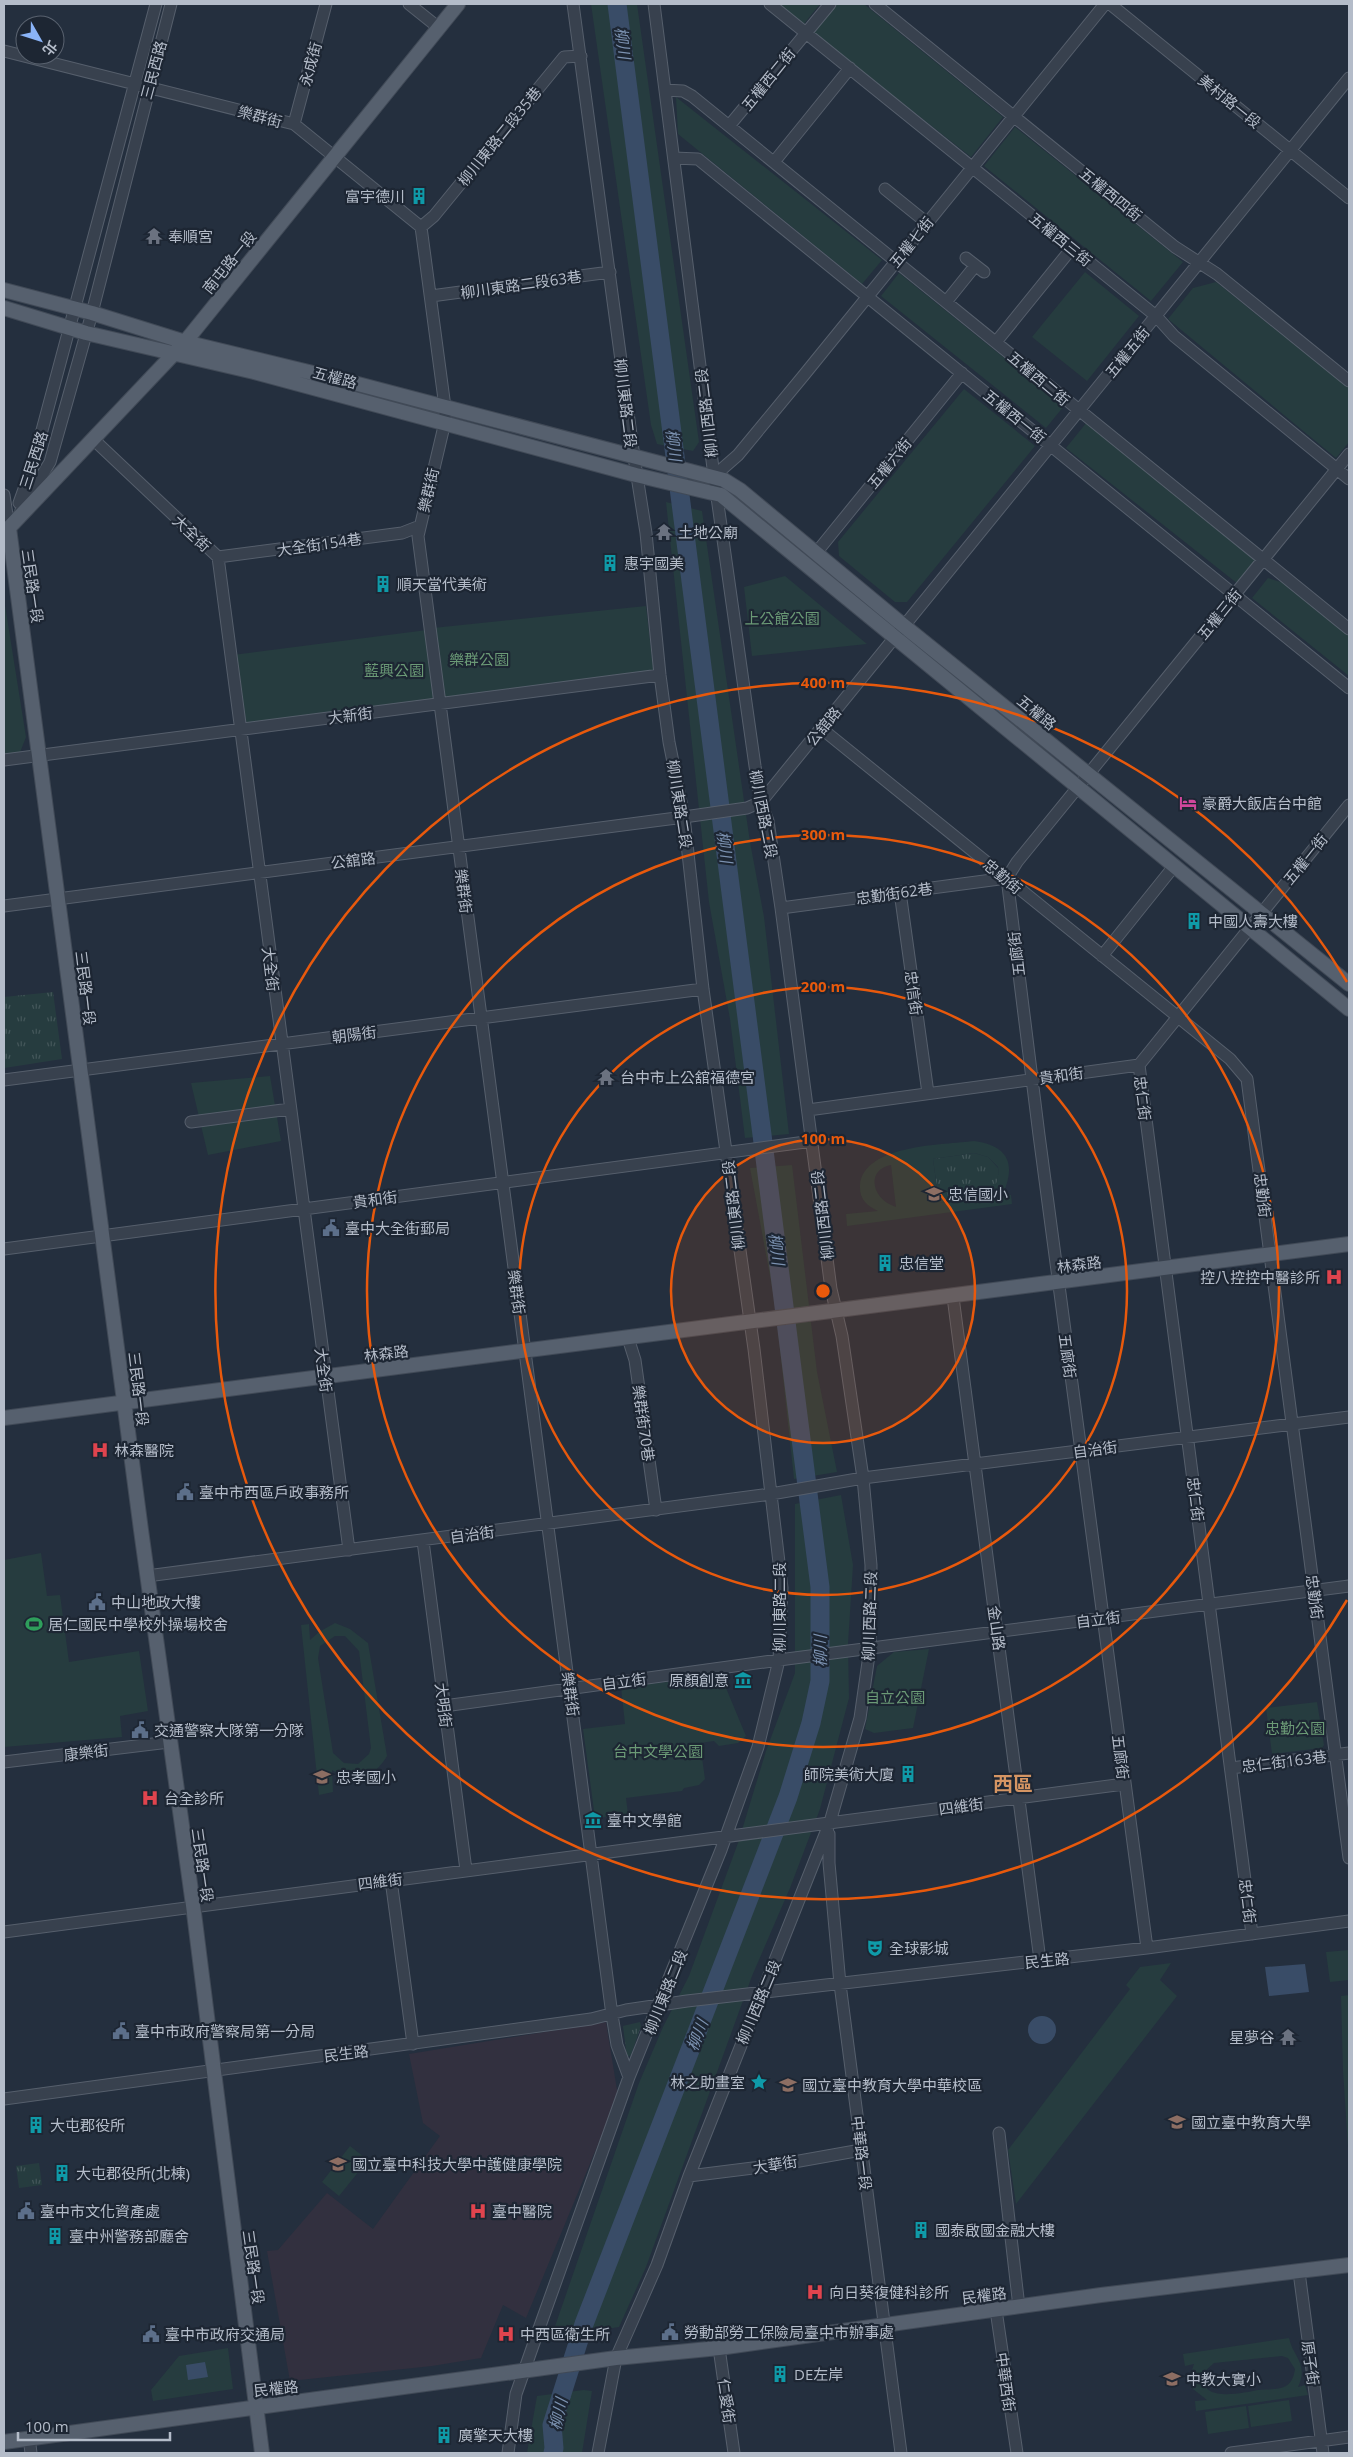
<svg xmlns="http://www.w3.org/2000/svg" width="1353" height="2457" font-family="'Open Sans','Noto Sans TC',sans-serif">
<defs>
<pattern id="grass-tufts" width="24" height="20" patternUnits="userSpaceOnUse" patternTransform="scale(1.25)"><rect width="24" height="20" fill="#263c3f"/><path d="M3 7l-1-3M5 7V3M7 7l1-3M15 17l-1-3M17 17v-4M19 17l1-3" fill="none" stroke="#435659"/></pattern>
</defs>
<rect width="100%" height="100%" fill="#242f3e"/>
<path fill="#32303f" d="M606 2022 618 2096 526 2318 503 2305 481 2358 432 2366 290 2381 267 2251 278 2250 327 2193 373 2229 440 2136 423 2123 409 2054Z"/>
<path fill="url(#grass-tufts)" d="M53 992 62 1059 4 1068V997Z
M974 1153 988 1157 998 1168C1002 1205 965 1200 939 1203L933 1159Z
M640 2022 641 2026 631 2055 627 2057 623 2026Z
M39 2163 42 2185 19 2188 16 2166Z"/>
<path fill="#263c3f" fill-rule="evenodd" d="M591 4H637L699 442 693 451 657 444 651 425Z
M777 4H820L803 25Z
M835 4H864L1003 117 971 157 812 32Z
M676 97 882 260 862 284 678 134Z
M1015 127 1183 262 1151 301 984 166Z
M1085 272 1139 316 1087 381 1032 337Z
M899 273 1064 406 1046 428 881 296Z
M1216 282 1349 388V442L1336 458 1168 319 1193 288Z
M964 389 1035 446 907 602H895L839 556 838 542Z
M1087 422 1254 556 1256 562 1238 584 1066 448Z
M666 502 702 511 750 842 764 917 789 1134 745 1138 730 1019 709 902Z
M785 576 867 644 752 656 744 587Z
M1268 578 1284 583 1349 636V676L1252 598Z
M4 599 26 737 19 755 4 762Z
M646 606 654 674 442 701 433 628Z
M427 630 436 701 242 725 233 655Z
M270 1076 281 1141 208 1155 191 1083Z
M974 1141C1009 1146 1016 1164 1003 1194L1011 1195 1012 1204 847 1226 846 1214 878 1211C867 1206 859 1199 860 1185 864 1144 944 1145 974 1141ZM974 1153 988 1157 998 1167C1002 1203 964 1201 939 1203L933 1159ZM891 1165 896 1207C872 1200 865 1170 891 1165Z
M792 1165 817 1372 837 1472 794 1479 775 1303 750 1168Z
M841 1495 853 1565 848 1644 849 1698 820 1809 790 1888 752 1976 646 2267 619 2327 551 2338 639 2083 663 2027 689 1976 738 1843 766 1751 795 1673V1504Z
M41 1553 47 1596 60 1595 69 1662 139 1651 148 1711 120 1716 122 1737 4 1747V1560Z
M335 1623 350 1629 368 1643 387 1756C379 1770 363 1784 345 1779 341 1777 336 1772 332 1770L333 1792 319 1795 301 1625 309 1624 310 1640 319 1632ZM335 1636H345L359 1651 371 1748 369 1754 358 1764 344 1763 333 1753 318 1658 320 1646Z
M929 1649 913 1728 874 1733 865 1729 877 1666 894 1652Z
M721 1676 746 1736 738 1743 719 1746 714 1741 700 1743 705 1779 699 1785 684 1788 682 1791 626 1798 628 1814 595 1818 583 1729 625 1724 621 1687Z
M1317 1702 1324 1745 1322 1748 1272 1754 1266 1708Z
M1349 1950V1980L1330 1982 1326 1952Z
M1171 1963 1160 1980 1177 1996 1016 2204 1008 2150 1130 1989 1126 1985 1140 1967Z
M1349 1995V2162L1343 2071 1341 1996Z
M350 2146 368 2160 339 2196 322 2182Z
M1289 2338C1293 2357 1309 2364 1298 2387L1305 2385 1308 2395 1196 2411 1195 2401 1207 2400 1193 2389 1190 2376 1194 2364 1185 2366 1183 2354ZM1282 2356 1288 2358 1295 2369C1294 2376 1292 2382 1286 2386 1279 2390 1266 2389 1258 2390 1242 2393 1195 2404 1205 2371L1214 2363Z
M228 2348 233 2389 153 2401 151 2390 179 2356Z
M584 2390 592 2391 582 2453H527L537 2396Z
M1289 2400 1292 2421 1251 2427 1248 2406Z
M1246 2406 1249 2428 1208 2434 1205 2412Z"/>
<path fill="#394c67" d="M1305 1964 1309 1992 1269 1996 1265 1967Z
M1028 2030a14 14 0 1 1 28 0a14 14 0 1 1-28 0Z
M205 2362 208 2377 188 2380 186 2365Z
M571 2397C559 2414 563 2434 558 2453H545L553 2401Z"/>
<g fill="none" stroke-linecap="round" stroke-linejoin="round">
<path stroke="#394c67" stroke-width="19" d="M553 2453 554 2448 552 2425 584 2324 788 1797 811 1723 820 1681V1587L617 4"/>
<g stroke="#565f6c" stroke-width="13">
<path id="minor" d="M409 4 439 28
M770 4 1156 316 1174 336 1349 479
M875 4 1175 247 1217 274 1349 381
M1110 4 1349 198
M4 51 294 124 421 227 445 407V422L418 536 612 2015 617 2045 629 2077
M665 90 683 91 692 96 1349 629
M294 124 326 4
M729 126 830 4
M674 158 698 159 1349 688
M774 162 850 68
M885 189 927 223
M421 227 434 216 564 57 581 56
M966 258 984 272
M431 296 610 272
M946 302 975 266
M996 342 1072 248
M93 439 218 557 349 1550
M714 476 738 455 804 375 1105 4
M4 495 9 528
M19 503 33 464 156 4
M21 510 50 462 92 313 171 4
M816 553 962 373
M218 557 402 533 420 526
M822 729 1230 1059 1247 1079 1349 1858
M4 760 660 675
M900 892 928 1093
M4 906 684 817 747 808 761 802 1349 78
M781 908 1007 878
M1102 956 1175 865
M1139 1065 1252 1934
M4 1080 703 989
M808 1110 1139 1065 1349 805
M191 1122 290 1109
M4 1249 813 1141
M953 1297 1040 1960
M628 1338 635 1360 656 1510
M423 1541 466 1870
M147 1576 771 1494 863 1478 1349 1417
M444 1706 779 1660 1349 1586
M4 1762 169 1742
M1231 1768 1349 1753
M829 1834V1863L840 1984 901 2453
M391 1880 413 2044
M4 1932 1124 1784
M1147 1948 1039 1135 1007 878 1017 862 1349 454
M4 2099 591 2019 626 2010 687 2001 1147 1948 1349 1921
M999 2133 1019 2307
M689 2176 777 2165 861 2150
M1299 2272 1323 2453
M996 2310 1017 2453
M719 2348 734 2453
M29 2437 31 2453
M508 2453 516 2394 536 2337 629 2077 721 1850 758 1747 779 1660 782 1588 754 1349 703 989 684 817 669 742 660 675 646 533 634 457 573 4
M598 2453 616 2358 657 2265 689 2176 830 1822 860 1718 870 1648 871 1565 863 1478 842 1336 831 1289 781 908 768 821 761 802 755 766 714 476 654 4
M1231 2453 1349 2437"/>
</g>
<g stroke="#414a57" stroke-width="16">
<path id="major" d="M4 290 92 313 185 342 354 383 724 480 740 490 904 626 1349 984
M4 308 86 333 254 372 636 475 721 495 1349 1009
M9 528 141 1530 193 1905 262 2453
M4 533 185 342 458 4
M4 1418 1349 1244
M4 2442 616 2358 719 2348 1101 2295 1349 2265"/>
</g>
<use href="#minor" stroke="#38414e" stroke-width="11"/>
<use href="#major" stroke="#56606e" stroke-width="14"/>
</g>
<circle cx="823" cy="1291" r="152" fill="#e8590c" fill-opacity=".12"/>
<g fill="none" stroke="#e8590c" stroke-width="2.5">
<circle cx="823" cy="1291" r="152"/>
<circle cx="823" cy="1291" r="304"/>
<circle cx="823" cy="1291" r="456"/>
<path d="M1347 1600A608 608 0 1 1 1347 982"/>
</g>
<defs>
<g id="building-bare" transform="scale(1.35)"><path d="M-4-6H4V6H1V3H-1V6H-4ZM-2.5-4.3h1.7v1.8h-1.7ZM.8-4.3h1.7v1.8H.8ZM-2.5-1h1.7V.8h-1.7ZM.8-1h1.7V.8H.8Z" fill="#0f9aa8" stroke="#1d2633" stroke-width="2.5" paint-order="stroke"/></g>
<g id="temple-bare" transform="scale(1.35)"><path d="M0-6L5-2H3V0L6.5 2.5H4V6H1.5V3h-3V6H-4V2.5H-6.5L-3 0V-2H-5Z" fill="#6b7280" stroke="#1d2633" stroke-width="2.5" paint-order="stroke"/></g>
<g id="hotel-bare" transform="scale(1.35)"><path d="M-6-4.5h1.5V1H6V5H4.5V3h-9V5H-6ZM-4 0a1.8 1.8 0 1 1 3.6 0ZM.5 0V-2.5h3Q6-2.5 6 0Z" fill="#d1479c" stroke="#1d2633" stroke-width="2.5" paint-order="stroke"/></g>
<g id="school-bare" transform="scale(1.35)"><path d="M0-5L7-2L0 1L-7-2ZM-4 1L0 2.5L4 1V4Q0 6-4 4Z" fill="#8d6e63" stroke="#1d2633" stroke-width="2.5" paint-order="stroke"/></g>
<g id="civic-bare" transform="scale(1.35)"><path d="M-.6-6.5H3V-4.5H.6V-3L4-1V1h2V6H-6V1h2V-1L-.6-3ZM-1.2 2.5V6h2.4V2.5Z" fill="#5c6f8a" stroke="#1d2633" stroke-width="2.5" paint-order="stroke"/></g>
<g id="hospital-bare" transform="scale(1.35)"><path d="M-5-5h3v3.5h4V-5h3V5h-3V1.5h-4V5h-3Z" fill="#e0444e" stroke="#1d2633" stroke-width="2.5" paint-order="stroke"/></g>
<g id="stadium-bare" transform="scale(1.35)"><path d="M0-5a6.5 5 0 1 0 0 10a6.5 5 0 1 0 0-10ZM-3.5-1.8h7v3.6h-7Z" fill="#2e9e5b" stroke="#1d2633" stroke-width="2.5" paint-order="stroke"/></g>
<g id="museum-bare" transform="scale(1.35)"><path d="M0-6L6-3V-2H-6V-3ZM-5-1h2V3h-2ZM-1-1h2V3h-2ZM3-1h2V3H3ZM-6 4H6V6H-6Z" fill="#0f9aa8" stroke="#1d2633" stroke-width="2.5" paint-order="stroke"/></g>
<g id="theatre-bare" transform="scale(1.35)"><path d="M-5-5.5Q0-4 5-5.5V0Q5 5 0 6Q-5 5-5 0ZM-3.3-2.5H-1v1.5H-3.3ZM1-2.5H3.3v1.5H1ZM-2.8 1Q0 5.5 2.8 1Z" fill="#0f9aa8" stroke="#1d2633" stroke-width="2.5" paint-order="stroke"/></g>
<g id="sight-bare" transform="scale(1.35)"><path d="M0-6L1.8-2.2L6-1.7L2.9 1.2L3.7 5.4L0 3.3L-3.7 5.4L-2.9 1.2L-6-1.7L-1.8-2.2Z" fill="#0f9aa8" stroke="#1d2633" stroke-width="2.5" paint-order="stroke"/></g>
<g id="university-bare" transform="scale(1.35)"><path d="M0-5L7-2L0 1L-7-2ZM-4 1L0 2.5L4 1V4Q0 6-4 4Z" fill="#8d6e63" stroke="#1d2633" stroke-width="2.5" paint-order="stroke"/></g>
</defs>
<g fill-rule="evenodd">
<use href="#building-bare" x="419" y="196"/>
<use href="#temple-bare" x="154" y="236"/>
<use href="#temple-bare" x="664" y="532"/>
<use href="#building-bare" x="610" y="563"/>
<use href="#building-bare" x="383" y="584"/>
<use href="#hotel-bare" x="1188" y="803"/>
<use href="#building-bare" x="1194" y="921"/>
<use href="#temple-bare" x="606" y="1077"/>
<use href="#school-bare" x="934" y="1194"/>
<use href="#civic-bare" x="331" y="1228"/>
<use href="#building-bare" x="885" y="1263"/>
<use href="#hospital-bare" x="1334" y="1277"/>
<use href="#hospital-bare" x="100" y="1450"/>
<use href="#civic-bare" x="185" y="1492"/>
<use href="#civic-bare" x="97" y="1602"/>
<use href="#stadium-bare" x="34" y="1624"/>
<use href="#museum-bare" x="743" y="1680"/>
<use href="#civic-bare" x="140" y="1730"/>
<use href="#building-bare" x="908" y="1774"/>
<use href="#school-bare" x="322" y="1777"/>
<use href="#hospital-bare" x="150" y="1798"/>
<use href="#museum-bare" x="593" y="1820"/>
<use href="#theatre-bare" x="875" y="1948"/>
<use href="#civic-bare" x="121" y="2031"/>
<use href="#temple-bare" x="1288" y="2037"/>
<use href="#sight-bare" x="759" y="2082"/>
<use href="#university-bare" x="788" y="2085"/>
<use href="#school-bare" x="1177" y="2122"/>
<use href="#building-bare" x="36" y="2125"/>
<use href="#university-bare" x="338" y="2164"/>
<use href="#building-bare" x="62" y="2173"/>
<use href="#civic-bare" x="26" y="2211"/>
<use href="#hospital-bare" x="478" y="2211"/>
<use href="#building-bare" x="921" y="2230"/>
<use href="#building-bare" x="55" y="2236"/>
<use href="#hospital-bare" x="815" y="2292"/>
<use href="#civic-bare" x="670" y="2332"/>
<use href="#civic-bare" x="151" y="2334"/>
<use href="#hospital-bare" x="506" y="2334"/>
<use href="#building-bare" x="780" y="2374"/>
<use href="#school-bare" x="1172" y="2379"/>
<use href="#building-bare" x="444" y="2435"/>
</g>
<g text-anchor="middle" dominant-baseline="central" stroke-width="4.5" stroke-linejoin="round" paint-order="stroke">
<g font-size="15" fill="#b4bcc9" stroke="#1d2633">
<text transform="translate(310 64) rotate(-75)">永成街</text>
<text transform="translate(153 70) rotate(-75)">三民西路</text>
<text transform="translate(768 79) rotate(-51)">五權西二街</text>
<text transform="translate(1230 101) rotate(39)">美村路一段</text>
<text transform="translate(260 116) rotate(15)">樂群街</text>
<text transform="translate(499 136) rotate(-51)">柳川東路二段35巷</text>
<text transform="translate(1111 194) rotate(39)">五權西四街</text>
<text transform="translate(1061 239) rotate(39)">五權西三街</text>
<text transform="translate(911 242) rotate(-51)">五權七街</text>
<text transform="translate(229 262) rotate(-51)">南屯路一段</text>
<text transform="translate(521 284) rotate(-8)">柳川東路二段63巷</text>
<text transform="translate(1127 352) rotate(-51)">五權五街</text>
<text transform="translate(335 377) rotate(15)">五權路</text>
<text transform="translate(1039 378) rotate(40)">五權西二街</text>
<text transform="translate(626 403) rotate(83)">柳川東路二段</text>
<text transform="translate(706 413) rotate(-97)">柳川西路二段</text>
<text transform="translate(1015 416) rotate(39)">五權西一街</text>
<text transform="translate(33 460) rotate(-72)">三民西路</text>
<text transform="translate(889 463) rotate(-51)">五權六街</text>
<text transform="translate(428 490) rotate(-77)">樂群街</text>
<text transform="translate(192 533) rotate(43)">大全街</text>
<text transform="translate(319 544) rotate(-8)">大全街154巷</text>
<text transform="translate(33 586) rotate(82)">三民路一段</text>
<text transform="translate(1219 614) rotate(-51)">五權三街</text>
<text transform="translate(1037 712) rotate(39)">五權路</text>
<text transform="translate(350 715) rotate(-7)">大新街</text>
<text transform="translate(823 726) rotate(-51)">公舘路</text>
<text transform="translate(680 804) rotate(81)">柳川東路二段</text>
<text transform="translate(764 814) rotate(79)">柳川西路二段</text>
<text transform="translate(1305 859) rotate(-51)">五權一街</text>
<text transform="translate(353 860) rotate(-7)">公舘路</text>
<text transform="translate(1003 876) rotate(39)">忠勤街</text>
<text transform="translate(464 891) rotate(83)">樂群街</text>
<text transform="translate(894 893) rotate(-8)">忠勤街62巷</text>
<text transform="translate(1016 954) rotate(-97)">五廊街</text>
<text transform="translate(271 969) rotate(83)">大全街</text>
<text transform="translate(86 988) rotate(83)">三民路一段</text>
<text transform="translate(914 993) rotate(82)">忠信街</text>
<text transform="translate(354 1034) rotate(-7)">朝陽街</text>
<text transform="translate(1061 1075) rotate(-8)">貴和街</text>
<text transform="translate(1143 1098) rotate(83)">忠仁街</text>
<text transform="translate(1263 1195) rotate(83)">忠勤街</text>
<text transform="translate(375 1199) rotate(-8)">貴和街</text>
<text transform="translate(733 1205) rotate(-97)">柳川東路二段</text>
<text transform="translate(822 1215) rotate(-97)">柳川西路二段</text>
<text transform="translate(1079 1264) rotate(-7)">林森路</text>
<text transform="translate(517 1292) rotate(82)">樂群街</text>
<text transform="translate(386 1353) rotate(-7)">林森路</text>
<text transform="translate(1068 1356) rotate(82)">五廊街</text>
<text transform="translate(324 1370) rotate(82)">大全街</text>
<text transform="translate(139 1389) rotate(83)">三民路一段</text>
<text transform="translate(644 1423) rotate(82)">樂群街70巷</text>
<text transform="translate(1095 1449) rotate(-8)">自治街</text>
<text transform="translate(1196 1499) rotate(83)">忠仁街</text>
<text transform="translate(472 1534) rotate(-8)">自治街</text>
<text transform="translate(1315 1597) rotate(82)">忠勤街</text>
<text transform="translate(779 1607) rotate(-90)">柳川東路二段</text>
<text transform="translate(869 1616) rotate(-88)">柳川西路二段</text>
<text transform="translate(1098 1619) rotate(-7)">自立街</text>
<text transform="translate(997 1628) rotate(82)">金山路</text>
<text transform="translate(624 1681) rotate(-8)">自立街</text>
<text transform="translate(571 1694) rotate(82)">樂群街</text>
<text transform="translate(444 1705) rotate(83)">大明街</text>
<text transform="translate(86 1752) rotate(-7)">康樂街</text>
<text transform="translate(1121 1757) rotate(83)">五廊街</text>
<text transform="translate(1284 1761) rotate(-7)">忠仁街163巷</text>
<text transform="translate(961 1806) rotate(-8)">四維街</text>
<text transform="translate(203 1865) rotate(82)">三民路一段</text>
<text transform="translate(380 1881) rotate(-7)">四維街</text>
<text transform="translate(1248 1901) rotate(83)">忠仁街</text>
<text transform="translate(1047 1960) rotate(-6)">民生路</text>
<text transform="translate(665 1992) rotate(-68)">柳川東路二段</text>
<text transform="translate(758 2002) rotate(-67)">柳川西路二段</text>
<text transform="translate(346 2053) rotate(-7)">民生路</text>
<text transform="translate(862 2153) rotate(83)">中華路一段</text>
<text transform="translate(775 2164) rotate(-9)">大華街</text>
<text transform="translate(254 2267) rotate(82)">三民路一段</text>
<text transform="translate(984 2295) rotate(-7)">民權路</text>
<text transform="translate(1311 2363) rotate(82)">原子街</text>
<text transform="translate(1006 2382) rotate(82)">中華西街</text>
<text transform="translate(276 2388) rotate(-6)">民權路</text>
<text transform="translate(727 2401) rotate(82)">仁愛街</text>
</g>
<g font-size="15" fill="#b4bcc9" stroke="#1d2633" text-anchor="start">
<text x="405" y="196" text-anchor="end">富宇德川</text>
<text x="168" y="236">奉順宮</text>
<text x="678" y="532">土地公廟</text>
<text x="624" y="563">惠宇國美</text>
<text x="397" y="584">順天當代美術</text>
<text x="1202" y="803">豪爵大飯店台中館</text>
<text x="1208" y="921">中國人壽大樓</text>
<text x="620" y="1077">台中市上公舘福德宮</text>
<text x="948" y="1194">忠信國小</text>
<text x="345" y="1228">臺中大全街郵局</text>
<text x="899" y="1263">忠信堂</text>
<text x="1320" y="1277" text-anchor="end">控八控控中醫診所</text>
<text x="114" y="1450">林森醫院</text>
<text x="199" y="1492">臺中市西區戶政事務所</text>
<text x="111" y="1602">中山地政大樓</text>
<text x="48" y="1624">居仁國民中學校外操場校舍</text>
<text x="729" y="1680" text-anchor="end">原顏創意</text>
<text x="154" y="1730">交通警察大隊第一分隊</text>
<text x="894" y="1774" text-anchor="end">師院美術大廈</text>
<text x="336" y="1777">忠孝國小</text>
<text x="164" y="1798">台全診所</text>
<text x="607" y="1820">臺中文學館</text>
<text x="889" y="1948">全球影城</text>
<text x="135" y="2031">臺中市政府警察局第一分局</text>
<text x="1274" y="2037" text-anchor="end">星夢谷</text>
<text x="745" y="2082" text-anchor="end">林之助畫室</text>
<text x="802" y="2085">國立臺中教育大學中華校區</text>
<text x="1191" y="2122">國立臺中教育大學</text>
<text x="50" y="2125">大屯郡役所</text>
<text x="352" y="2164">國立臺中科技大學中護健康學院</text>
<text x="76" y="2173">大屯郡役所(北棟)</text>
<text x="40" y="2211">臺中市文化資產處</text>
<text x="492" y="2211">臺中醫院</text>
<text x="935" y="2230">國泰啟國金融大樓</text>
<text x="69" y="2236">臺中州警務部廳舍</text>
<text x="829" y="2292">向日葵復健科診所</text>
<text x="684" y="2332">勞動部勞工保險局臺中市辦事處</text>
<text x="165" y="2334">臺中市政府交通局</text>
<text x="520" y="2334">中西區衛生所</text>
<text x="794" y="2374">DE左岸</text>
<text x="1186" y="2379">中教大實小</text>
<text x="458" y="2435">廣擎天大樓</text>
</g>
<g font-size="15" fill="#6b9a76" stroke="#1d2633">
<text x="782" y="618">上公館公園</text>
<text x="479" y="659">樂群公園</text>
<text x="394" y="670">藍興公園</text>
<text x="895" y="1697">自立公園</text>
<text x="1295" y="1728">忠勤公園</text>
<text x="658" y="1751">台中文學公園</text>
</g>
<g font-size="16" font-style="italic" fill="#7c92b1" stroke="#1d2633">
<text transform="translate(623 43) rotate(83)">柳川</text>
<text transform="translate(674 445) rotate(83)">柳川</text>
<text transform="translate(725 847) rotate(83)">柳川</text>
<text transform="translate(777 1249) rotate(83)">柳川</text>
<text transform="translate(820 1651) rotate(-90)">柳川</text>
<text transform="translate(697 2035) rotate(-69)">柳川</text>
<text transform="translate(558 2414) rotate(-77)">柳川</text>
</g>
<g font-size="20" font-weight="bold" fill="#d59563" stroke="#1d2633">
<text x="1013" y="1783">西區</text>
</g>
</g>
<circle cx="823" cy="1291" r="8" fill="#e8590c" stroke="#1d2633" stroke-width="2.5"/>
<g font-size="15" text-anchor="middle" font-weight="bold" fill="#e8590c" stroke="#1d2633" stroke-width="4.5" stroke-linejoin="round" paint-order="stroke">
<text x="823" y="688">400 m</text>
<text x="823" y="840">300 m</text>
<text x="823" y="992">200 m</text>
<text x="823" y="1144">100 m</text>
</g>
<rect width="1353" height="2457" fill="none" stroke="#b4bcc9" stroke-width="10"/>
<g transform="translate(40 40) rotate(129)"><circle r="24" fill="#1d2633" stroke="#59626f"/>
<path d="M0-4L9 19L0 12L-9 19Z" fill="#8ab4f8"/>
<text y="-8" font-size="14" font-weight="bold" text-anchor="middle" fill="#b4bcc9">北</text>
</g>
<path d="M18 2432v8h152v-8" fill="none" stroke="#b4bcc9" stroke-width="2.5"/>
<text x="25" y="2432" font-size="15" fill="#b4bcc9" stroke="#1d2633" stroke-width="4" paint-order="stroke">100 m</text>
</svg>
